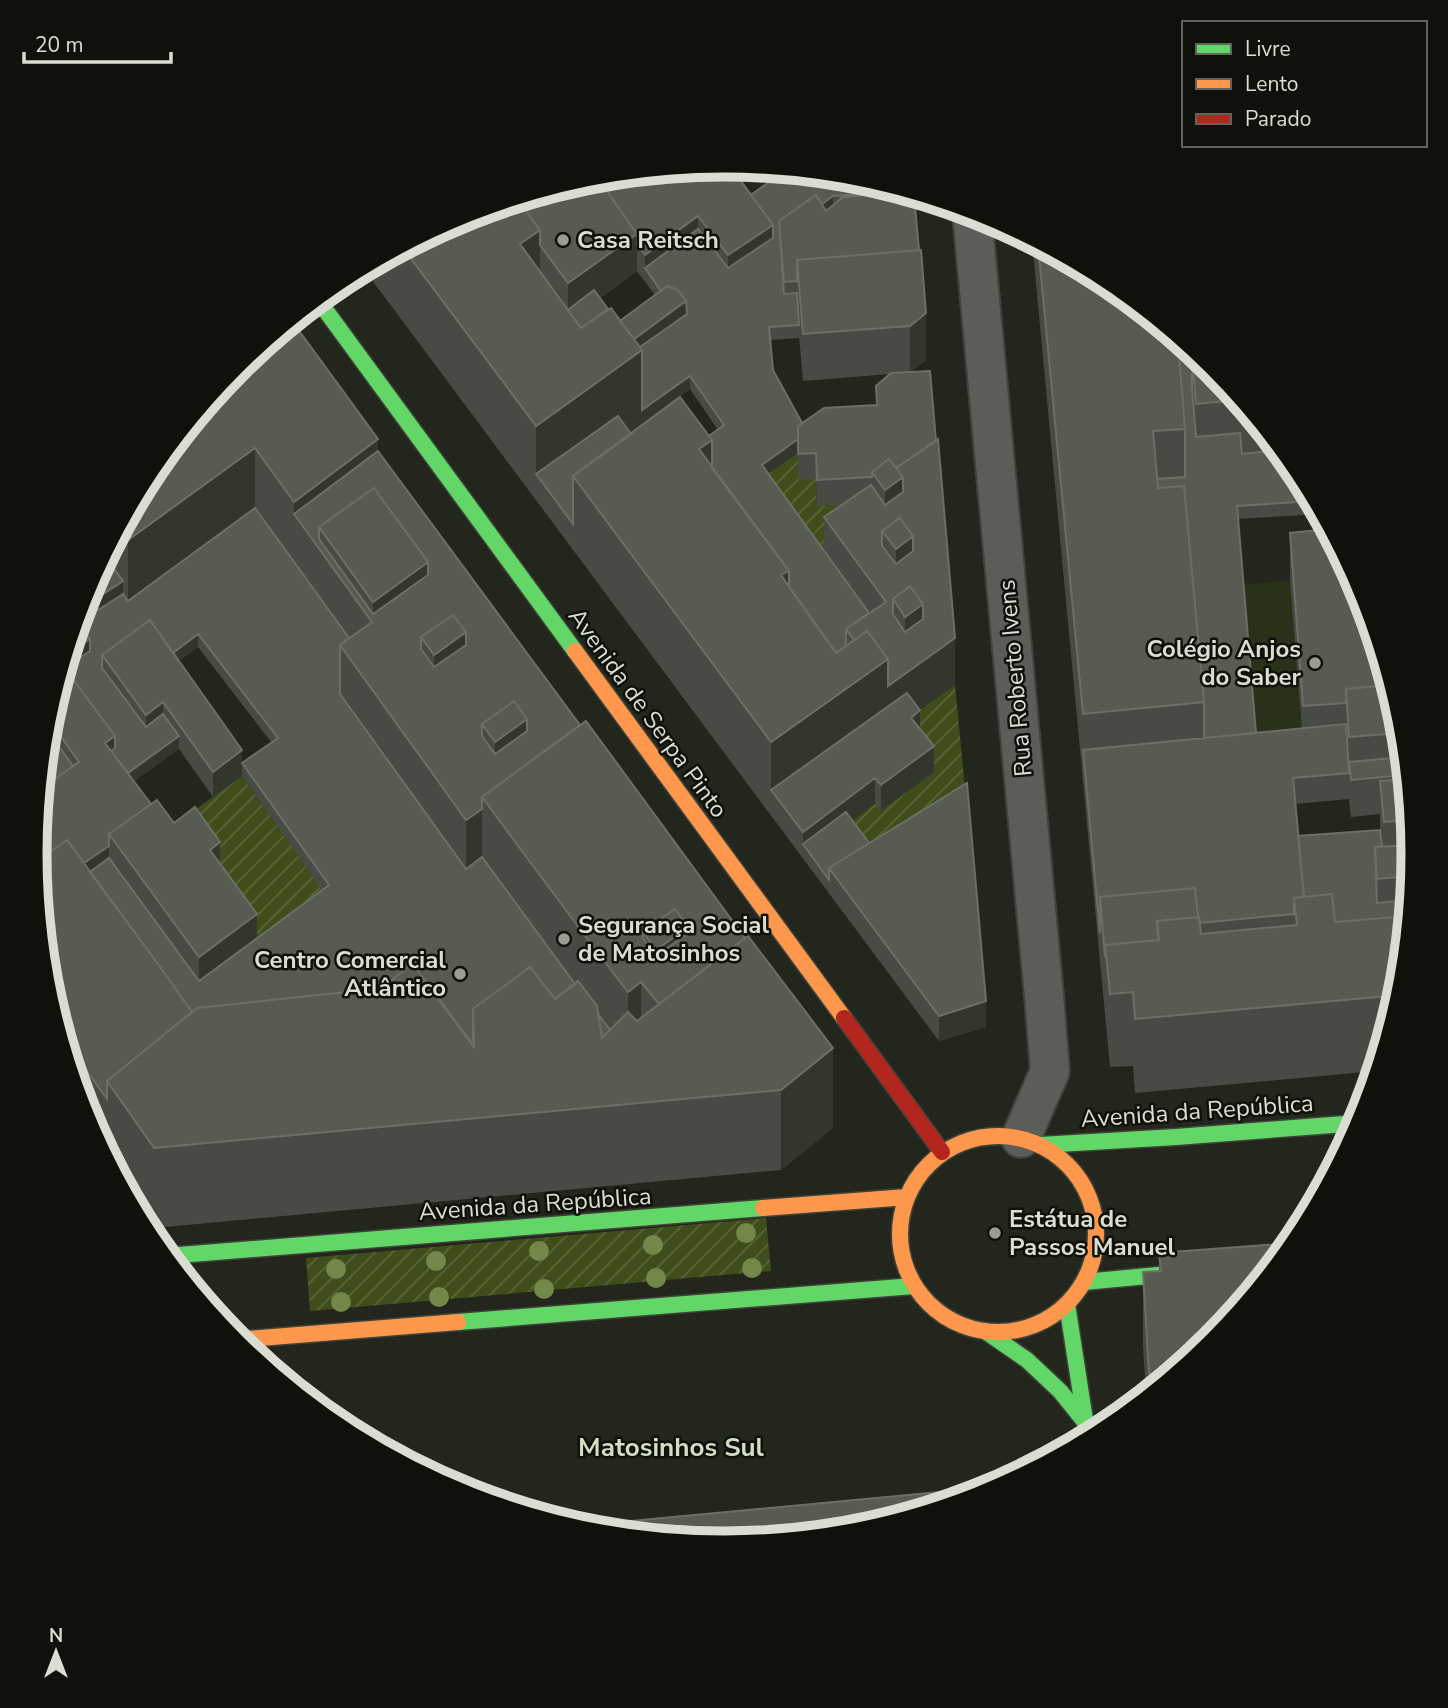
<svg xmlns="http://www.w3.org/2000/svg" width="1448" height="1708" font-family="'Nunito Sans',sans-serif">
<defs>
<pattern id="garden-furrows" width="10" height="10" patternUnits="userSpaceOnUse" patternTransform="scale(1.75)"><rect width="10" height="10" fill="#3f4d1a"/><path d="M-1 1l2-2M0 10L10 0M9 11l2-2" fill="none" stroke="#5a663a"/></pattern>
</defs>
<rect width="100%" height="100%" fill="#23261c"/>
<path fill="#2a311a" d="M1352 574 1361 591 1400 720 1257 758 1242 585Z"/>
<path fill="url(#garden-furrows)" d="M798 452V479H816L817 506 917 501 824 564 762 478Z
M955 685 967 809 875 865 846 825 875 804 907 719Z
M242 776 329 898 257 951 157 837Z
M766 1218 771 1271 310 1311 306 1258Z"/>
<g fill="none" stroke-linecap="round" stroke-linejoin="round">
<g stroke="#3f433a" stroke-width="42">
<path id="street" d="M972 213 1044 996 1050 1071 1021 1138"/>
</g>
<g stroke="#3f433a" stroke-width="19">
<path id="fast" d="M318 300 575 651
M1040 1145 1176 1137 1358 1123
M167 1256 763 1208
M1084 1282 1274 1264
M1067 1304 1085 1420
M458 1322 914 1286
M985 1331 1027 1360 1060 1391 1085 1422"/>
</g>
<g stroke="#3f433a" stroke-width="19">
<path id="slow" d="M575 651 844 1018
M900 1234a98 98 0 1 1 196 0a98 98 0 1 1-196 0Z
M763 1208 907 1197
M235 1340 458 1322"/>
</g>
<g stroke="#3f433a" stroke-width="19">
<path id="jam" d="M844 1018 942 1152"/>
</g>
<use href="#street" stroke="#5b5d58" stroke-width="38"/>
<use href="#fast" stroke="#63d668" stroke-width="16"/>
<use href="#slow" stroke="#ff974d" stroke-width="16"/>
<use href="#jam" stroke="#b3261e" stroke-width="16"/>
</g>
<g fill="#74874a">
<circle cx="746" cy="1233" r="10"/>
<circle cx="653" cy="1245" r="10"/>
<circle cx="539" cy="1251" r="10"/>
<circle cx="436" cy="1261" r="10"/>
<circle cx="752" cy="1268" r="10"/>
<circle cx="336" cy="1269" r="10"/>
<circle cx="656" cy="1278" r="10"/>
<circle cx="544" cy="1289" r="10"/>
<circle cx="439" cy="1297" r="10"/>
<circle cx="341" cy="1302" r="10"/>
</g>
<path fill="#484b43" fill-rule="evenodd" d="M859 178 926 360 910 372 955 685 920 710V729L934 772 881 811 875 804 853 820 986 1027 939 1041 369 276V266L461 217 751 195ZM637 271 655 295 620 321 608 309 600 298ZM799 336 803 381 890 374 876 386V405L802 423 773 370 770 340 799 338ZM690 389 718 430 709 436 631 434 630 432ZM798 453V480L816 479 817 506 842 505 824 517V551L768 474Z
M1032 241 1107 281 1211 367 1297 472 1320 514 1238 519 1256 733 1302 729 1290 580V533L1400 720 1413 854 1400 989 1375 1071 1135 1093 1133 1066 1110 1067ZM1349 799 1351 817 1380 814V830L1298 836 1295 804Z
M237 367 378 451 833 1128 781 1170 154 1228 122 1182 87 1117 48 988 35 854 48 719 88 590 151 471ZM198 647 271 742 242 763V776L322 890 257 938 220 863 151 804 134 781 179 749 213 797 242 776 179 661Z
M1159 1253 1211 1341 1146 1395 1143 1346V1272L1159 1271Z"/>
<path fill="#33362d" d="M743 167H749L743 172Z
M768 169 775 170 768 175Z
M833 196V210L780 233Z
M698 216V242L645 268V281V255Z
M773 225V251L728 281V255Z
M540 230V304L520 244Z
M637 234V271L570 319 568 317V283Z
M686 301 690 389 548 491 536 474V426L601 362Z
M926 313V360L910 372V326Z
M378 439V506L319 527 294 514V502Z
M798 439V453L762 478V465Z
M712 440V514L699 449Z
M255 448V521L128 614V540Z
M903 477 913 536V598L896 603V549L885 535V490Z
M428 562V636L421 637 373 676V602Z
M789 571V644L781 575Z
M123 581V607L75 631 82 608Z
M923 604 955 638V685L920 710V735L771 790V742L888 659 905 673V617Z
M466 632V706L434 729V655Z
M198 634V647L167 670V657Z
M90 639V665L61 676 68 653Z
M163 702V727L146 740V715Z
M527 719V776L495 799V742Z
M115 736V761L105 743Z
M179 736V749L121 791V778Z
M934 746V772L881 811V785Z
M242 750V776L213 797V772Z
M875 778V804L809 853 803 844V832Z
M482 809V870L466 882V820Z
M220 842V879L210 850Z
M109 846V871L39 896Z
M257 914V951L199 994V957Z
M688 927V989L663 1009 656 1000V950Z
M641 982V1056L628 1066V992Z
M986 1001V1027L939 1041V1016Z
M833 1048V1128L781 1170V1090Z"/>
<path fill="#585b52" stroke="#6c6f66" stroke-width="2" fill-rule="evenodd" d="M724 165 730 166 773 225 728 255 698 216 645 255 637 245V234L597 177Z
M784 171 859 178 902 191 833 196 822 204 816 195 779 221 784 294 797 293 799 325 769 327 773 370 802 423 798 426V439L762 465 869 613 846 629V646L836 653 789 587V571L712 468V440L709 436 724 425 690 376 642 410V350L640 347 687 314 686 301 678 290 667 286 661 291 645 268 698 229 728 268 773 238V225L751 195Z
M597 177 637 234 568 283 540 245V230L518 200 590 178Z
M904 192 914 195 919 250 797 260V281L784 282 779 221 816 195 826 211 843 197Z
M518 200 540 230 520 244 581 328 611 308 642 350 536 426 403 248 461 217Z
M1038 245 1107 281 1178 340 1185 429 1153 431 1158 488 1184 486 1204 702 1083 714Z
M921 250 926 313 910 326 803 334 797 260Z
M667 286 678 290 686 301 634 339 620 321Z
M594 290 608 309 581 328 568 310Z
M292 321 378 439 294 502 255 448 128 540 120 529 151 471 237 367Z
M1178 340 1197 355 1192 356V389L1196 437 1240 433 1242 454 1279 450 1297 472 1313 501 1237 506 1256 733 1204 738V702L1184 486 1158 488 1157 479 1185 477V429Z
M1197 355 1211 367 1238 400 1196 404 1192 356Z
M930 371 936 441 896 468 889 459 872 472V477L817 480 816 453 798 454V426L824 408 877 405 876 386 891 373Z
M680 397 712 440 699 449 789 571 781 575 836 653 867 631 888 659 771 742 573 476Z
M1240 402 1254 419 1242 420Z
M618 416 631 434 573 476V524L536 474Z
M938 439 955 638 888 686V659L867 631 854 640 846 629 886 602 824 517 871 485 885 505 903 492V477L896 468ZM900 518 913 536V551L896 564 882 546V531ZM910 586 923 604V619L905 632 893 614V599Z
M378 451 580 725 482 797V809L466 820 340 645 372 622 294 514ZM374 488 428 562V575L373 614 319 539V527ZM453 615 466 632V645L434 667 421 649V637ZM514 701 527 719V731L495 754 482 736V724Z
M889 459 903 477 885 490 872 472Z
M374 488 428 562 373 602 319 527Z
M255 508 349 638 340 645V694L466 869 482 857 575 984 555 999 530 967 473 1009V1046L412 963 383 988 197 1008 192 1012 158 964 90 872 109 858 199 981 329 885 242 763 278 738 198 634 173 653 150 620 102 655V668L146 727 163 714 179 736 128 773 111 751 115 748V736L65 668 90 651V639L78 623 123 594 128 601Z
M900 518 913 536 896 549 882 531Z
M1328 529 1361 591 1389 685 1346 689V703L1303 706 1290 533Z
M105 557 123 581 82 608 88 590Z
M910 586 923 604 905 617 893 599Z
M453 615 466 632 434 655 421 637Z
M150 620 242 750 213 772 163 702 146 715 102 655Z
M78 622 90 639 68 653Z
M64 667 115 736 105 743 151 804 109 834V846L84 863 67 840 36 862 35 854 41 789 79 762 48 719Z
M1389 685 1400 720 1401 733 1349 737 1346 689Z
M907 693 920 710 911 718 934 746 881 785 875 778 803 832 771 790Z
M514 701 527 719 495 742 482 724Z
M586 721 745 938 659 1004 641 982 628 992 591 944 482 797ZM675 909 688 927V933L656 956 643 938V932Z
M1346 724 1349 773 1293 778 1304 897 1294 898V914L1200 923 1199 917H1198L1195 888 1100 897V933L1083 750Z
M47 730 73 766 41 789Z
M1404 757 1406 779H1404V775L1351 780 1349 762Z
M1406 779 1410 820 1384 822 1380 781Z
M967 783 986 1001 939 1016 829 868Z
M157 800 174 823 195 807 220 842 210 850 257 914 199 957 109 834Z
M846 812 869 843 829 868V880L803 844Z
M1380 830 1382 847H1375L1377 903 1408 900 1407 916 1335 922 1332 894 1304 897 1298 836Z
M67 840 158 964 192 1012 107 1081V1099L63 1038 48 988 36 862Z
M1412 845 1413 854 1412 868H1409V876L1377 879 1375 847Z
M1409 868H1412L1410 881Z
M1195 888 1198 917 1157 921 1158 940 1105 945V957L1100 897Z
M1332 894 1335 922 1407 916 1400 989 1398 995 1135 1019 1133 992 1110 994 1105 945 1159 940 1157 921 1199 917 1201 934 1297 925 1294 898Z
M675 909 688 927 656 950 643 932Z
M748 936 833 1048 781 1090 154 1148 107 1081 197 1008 383 988 412 963 474 1046 473 1009 530 967 555 999 578 981 597 1006 602 1038 628 1012 637 1021Z
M598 1014 610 1030 602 1038Z
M1292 1243 1211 1341 1174 1372 1149 1374 1143 1272 1161 1271 1159 1253Z
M1157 1385 1149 1392V1386Z
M993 1487 987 1491 858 1530 724 1543 589 1530 577 1526Z"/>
<g fill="#9a9e92" stroke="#0f120a" stroke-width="2.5">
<circle cx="563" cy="240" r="7"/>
<circle cx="1315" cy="663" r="7"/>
<circle cx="564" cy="939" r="7"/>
<circle cx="460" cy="974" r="7"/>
<circle cx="995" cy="1233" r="7"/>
</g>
<g text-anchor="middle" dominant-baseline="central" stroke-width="5" stroke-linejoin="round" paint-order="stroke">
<g font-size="24" font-weight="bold" fill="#daded2" stroke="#0f120a" text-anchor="start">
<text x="577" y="240">Casa Reitsch</text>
<text x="1301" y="649" text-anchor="end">Colégio Anjos<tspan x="1301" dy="28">do Saber</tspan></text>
<text x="578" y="925">Segurança Social<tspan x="578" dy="28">de Matosinhos</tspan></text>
<text x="446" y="960" text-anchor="end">Centro Comercial<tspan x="446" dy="28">Atlântico</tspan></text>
<text x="1009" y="1219">Estátua de<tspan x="1009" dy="28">Passos Manuel</tspan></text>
</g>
<g font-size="24" fill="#daded2" stroke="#0f120a">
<text transform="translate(1015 678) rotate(-95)">Rua Roberto Ivens</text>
<text transform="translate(648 713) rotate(54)">Avenida de Serpa Pinto</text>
<text transform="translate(1197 1111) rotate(-4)">Avenida da República</text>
<text transform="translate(535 1204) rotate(-4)">Avenida da República</text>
</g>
<g font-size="26" font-weight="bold" fill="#d3dcc4" stroke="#0f120a">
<text x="671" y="1447">Matosinhos Sul</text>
</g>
</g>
<path d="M0 0H1448V1708H0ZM47 854a677 677 0 1 1 1354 0a677 677 0 1 1-1354 0Z" fill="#0f120a" fill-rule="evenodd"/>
<path fill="none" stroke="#daded2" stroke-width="9" d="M47 854a677 677 0 1 1 1354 0a677 677 0 1 1-1354 0Z"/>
<rect x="1182" y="21" width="245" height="126" fill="#0f120a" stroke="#60645a" stroke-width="2"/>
<rect x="1196" y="44" width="35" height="10" fill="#63d668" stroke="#60645a" stroke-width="2"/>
<text x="1245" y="56" font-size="21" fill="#daded2">Livre</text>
<rect x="1196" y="79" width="35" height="10" fill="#ff974d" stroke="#60645a" stroke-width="2"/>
<text x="1245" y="91" font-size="21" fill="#daded2">Lento</text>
<rect x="1196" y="114" width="35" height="10" fill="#b3261e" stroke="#60645a" stroke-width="2"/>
<text x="1245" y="126" font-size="21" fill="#daded2">Parado</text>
<g transform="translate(56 1652)" stroke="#0f120a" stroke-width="5" paint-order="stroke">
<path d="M0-5L12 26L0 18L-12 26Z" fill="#daded2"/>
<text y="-10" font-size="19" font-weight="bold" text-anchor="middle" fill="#daded2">N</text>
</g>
<path d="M24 52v10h147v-10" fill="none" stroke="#daded2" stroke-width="3.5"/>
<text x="35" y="52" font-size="21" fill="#daded2" stroke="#0f120a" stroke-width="5" paint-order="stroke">20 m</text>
</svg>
